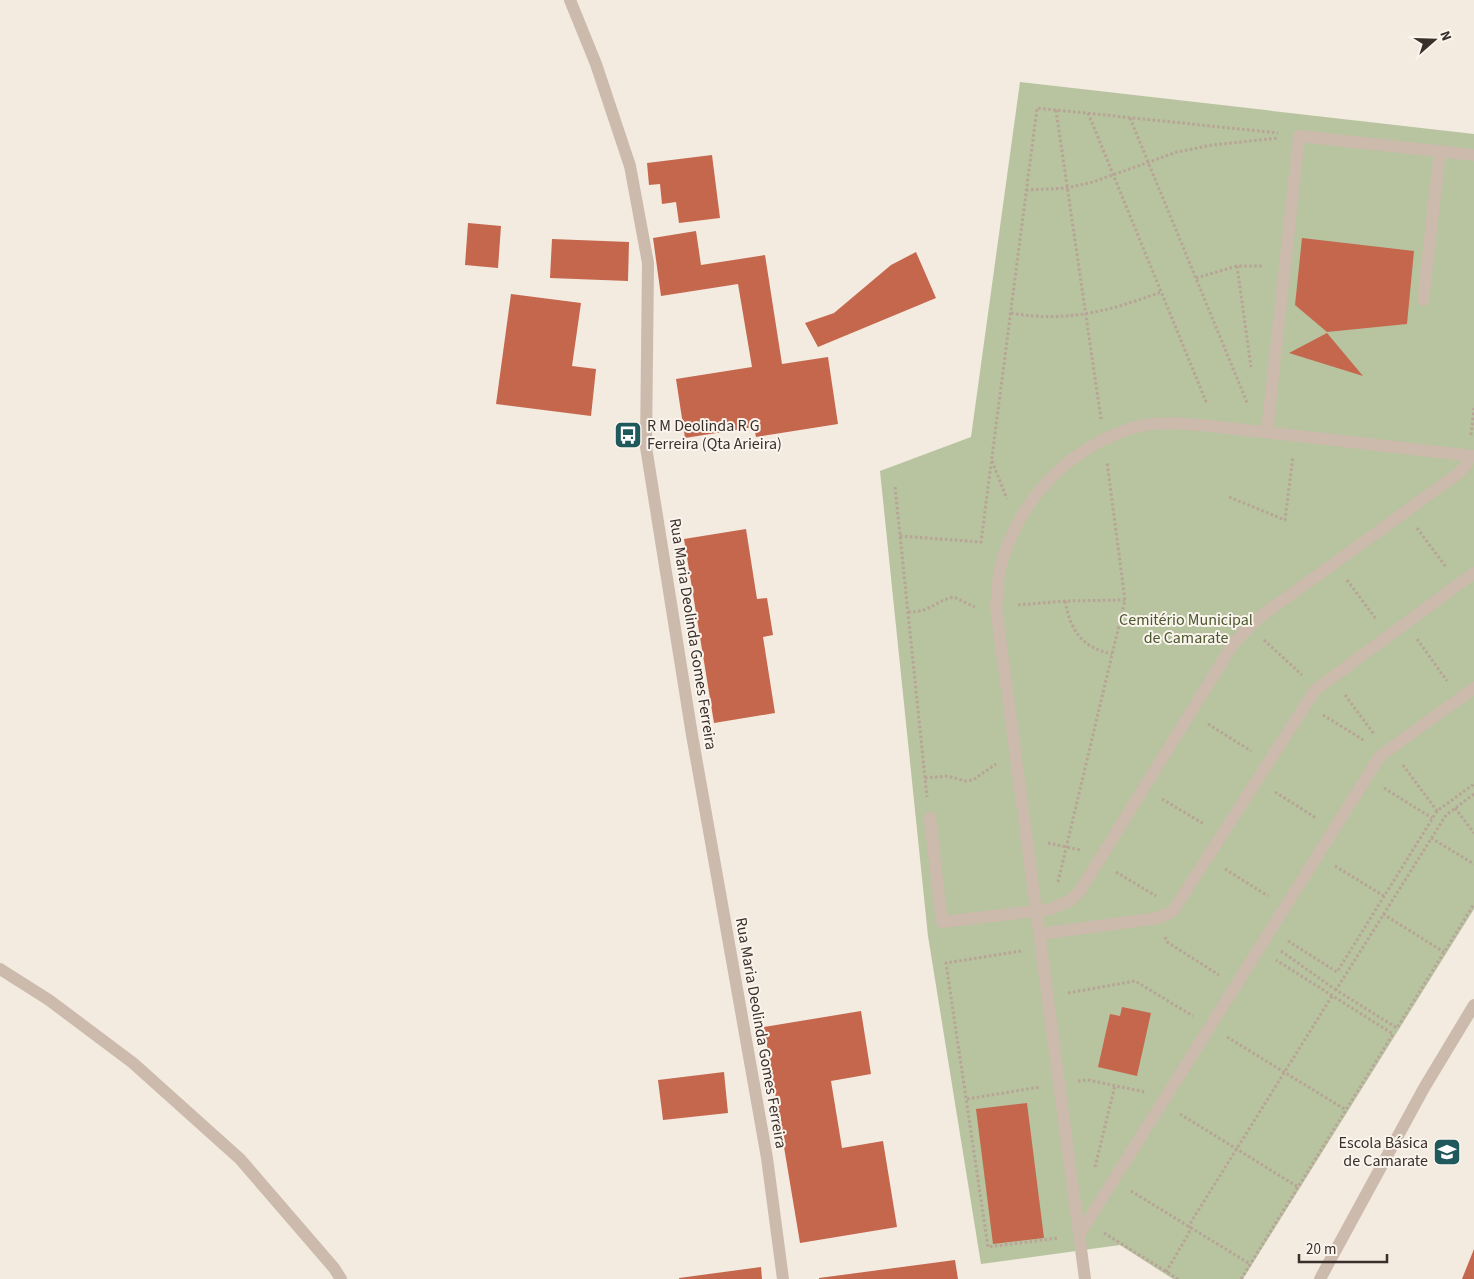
<svg xmlns="http://www.w3.org/2000/svg" width="1474" height="1279" font-family="'Source Sans 3',sans-serif">
<rect width="100%" height="100%" fill="#f3eae0"/>
<path fill="#b8c3a0" d="M1020 82 1474 134V909L1243 1279H1173L1120 1245 981 1264 928 936 880 471 971 437Z"/>
<path fill="#c5674d" d="M712 155 720 218 679 223 676 202 662 204 660 184 649 185 647 163Z
M468 223 501 226 498 268 465 265Z
M696 231 701 265 765 255 782 364 828 357 838 424 756 437 754 427 685 438 676 379 752 367 738 284 661 296 653 238Z
M1302 238 1414 251 1407 324 1327 332 1295 305Z
M552 239 629 242 628 281 550 278Z
M916 252 936 298 818 347 805 323 834 313 891 265Z
M511 294 581 303 572 366 596 369 591 416 496 404Z
M1327 333 1363 376 1289 353Z
M746 529 757 599 767 598 773 635 763 637 775 713 714 723 684 539Z
M1122 1007 1151 1013 1137 1076 1098 1067 1110 1014 1120 1016Z
M861 1011 871 1074 831 1081 842 1148 883 1141 897 1227 800 1243 764 1027Z
M724 1072 728 1113 663 1120 658 1080Z
M1027 1103 1044 1238 993 1244 976 1109Z
M1474 1249V1279H1462Z
M955 1260 958 1279H819V1278Z
M761 1267 762 1279H679V1278Z"/>
<g fill="none" stroke-linecap="round" stroke-linejoin="round">
<path stroke="#b8a496" stroke-width="3" stroke-dasharray="2.5 2.5" stroke-linecap="butt" d="M1056 110 1101 419
M1088 113 1207 404
M1130 118 1248 405
M1026 190 1067 188 1093 182 1177 152 1212 145 1279 138
M1237 266 1251 367
M1196 278 1237 266H1264
M1011 313C1066 323 1110 311 1161 292
M1471 435 1474 408
M992 461 1007 499
M895 487 927 797
M1229 497 1285 520 1293 456
M1417 528 1446 567
M900 536 981 542 1037 108 1278 133
M1347 580 1376 619
M1065 601C1071 631 1081 647 1112 654
M1018 605 1065 601 1125 600
M908 612C932 612 934 601 954 597L975 607
M1417 639 1447 681
M1264 640 1302 675
M1345 695 1374 734
M1323 715 1365 741
M1208 724 1251 751
M1403 765 1437 811
M925 778 948 776 965 781 973 780 996 764
M1384 788 1432 818
M1275 792 1316 818
M1474 794 1446 815 1336 990 1397 1028 1474 904
M1162 799 1204 824
M1455 808 1474 833
M1431 838 1474 864
M1048 843 1081 850
M1335 866 1384 896
M1225 869 1268 896
M1116 872 1156 896
M1058 882 1125 600 1107 462
M1383 914 1444 952
M1165 937 1167 942 1219 975
M1288 941 1337 972 1437 811 1474 784
M1021 951 946 963 988 1247 1058 1238
M1281 951 1336 990
M1068 993 1135 981 1193 1016
M1227 1037 1346 1110
M1078 1081 1088 1080 1145 1092
M967 1099 1040 1087
M1180 1114 1298 1187
M1095 1167 1115 1085
M1131 1191 1250 1264
M1104 1233 1178 1279
M1166 1272 1189 1233 1191 1222 1332 996
M1241 1279 1393 1034 1276 960"/>
<path stroke="#ccbaac" stroke-width="12" d="M1423 300 1440 151
M1267 432 1299 136 1474 155
M930 818 942 922 1051 909 1071 900 1080 891 1233 644 1257 619 1459 473 1467 464 1469 457
M1040 934 1158 918 1173 911 1315 690 1474 573
M1079 1235 1380 756 1474 688
M1085 1279 996 607C998 593 997 578 1001 565 1020 498 1069 447 1136 427 1157 421 1180 424 1201 425L1474 456"/>
<path stroke="#ccbaac" stroke-width="12" d="M570 0 596 64 630 166 648 263 646 447 692 735 767 1158 783 1279
M0 969 49 1000 133 1063 240 1159 334 1268 341 1279
M1320 1279 1424 1088 1474 1005"/>
</g>
<defs>
<g id="bus-square" transform="scale(1.4375)"><rect x="-9" y="-9" width="18" height="18" rx="4" fill="#20595c" stroke="#faf4ed"/><path d="M-5-6H5V4H4V6H2V4H-2V6H-4V4H-5ZM-3.5-4V0h7V-4ZM-3.5 1.2v1.5H-2V1.2ZM2 1.2v1.5H3.5V1.2Z" fill="#fff"/></g>
<g id="school-square" transform="scale(1.4375)"><rect x="-9" y="-9" width="18" height="18" rx="4" fill="#20595c" stroke="#faf4ed"/><path d="M0-5L7-2L0 1L-7-2ZM-4 1L0 2.5L4 1V4Q0 6-4 4Z" fill="#fff"/></g>
</defs>
<g fill-rule="evenodd">
<use href="#bus-square" x="628" y="435"/>
<use href="#school-square" x="1447" y="1152"/>
</g>
<g text-anchor="middle" dominant-baseline="central" stroke-width="4" stroke-linejoin="round" paint-order="stroke">
<g font-size="16" fill="#3a2f2b" stroke="#faf4ed" text-anchor="start">
<text x="647" y="426">R M Deolinda R G<tspan x="647" dy="18">Ferreira (Qta Arieira)</tspan></text>
<text x="1428" y="1143" text-anchor="end">Escola Básica<tspan x="1428" dy="18">de Camarate</tspan></text>
</g>
<g font-size="16" fill="#4a582f" stroke="#faf4ed">
<text x="1186" y="620">Cemitério Municipal<tspan x="1186" dy="18">de Camarate</tspan></text>
</g>
<g font-size="16" fill="#3a2f2b" stroke="#faf4ed">
<text transform="translate(693 634) rotate(81)">Rua Maria Deolinda Gomes Ferreira</text>
<text transform="translate(761 1033) rotate(80)">Rua Maria Deolinda Gomes Ferreira</text>
</g>
</g>
<g transform="translate(1434 40) rotate(70)" stroke="#faf4ed" stroke-width="4" paint-order="stroke">
<path d="M0-4L9 19L0 12L-9 19Z" fill="#3a2f2b"/>
<text y="-8" font-size="14" font-weight="bold" text-anchor="middle" fill="#3a2f2b">N</text>
</g>
<path d="M1299 1254v8h88v-8" fill="none" stroke="#3a2f2b" stroke-width="2.5"/>
<text x="1306" y="1254" font-size="15" fill="#3a2f2b" stroke="#faf4ed" stroke-width="4" paint-order="stroke">20 m</text>
</svg>
